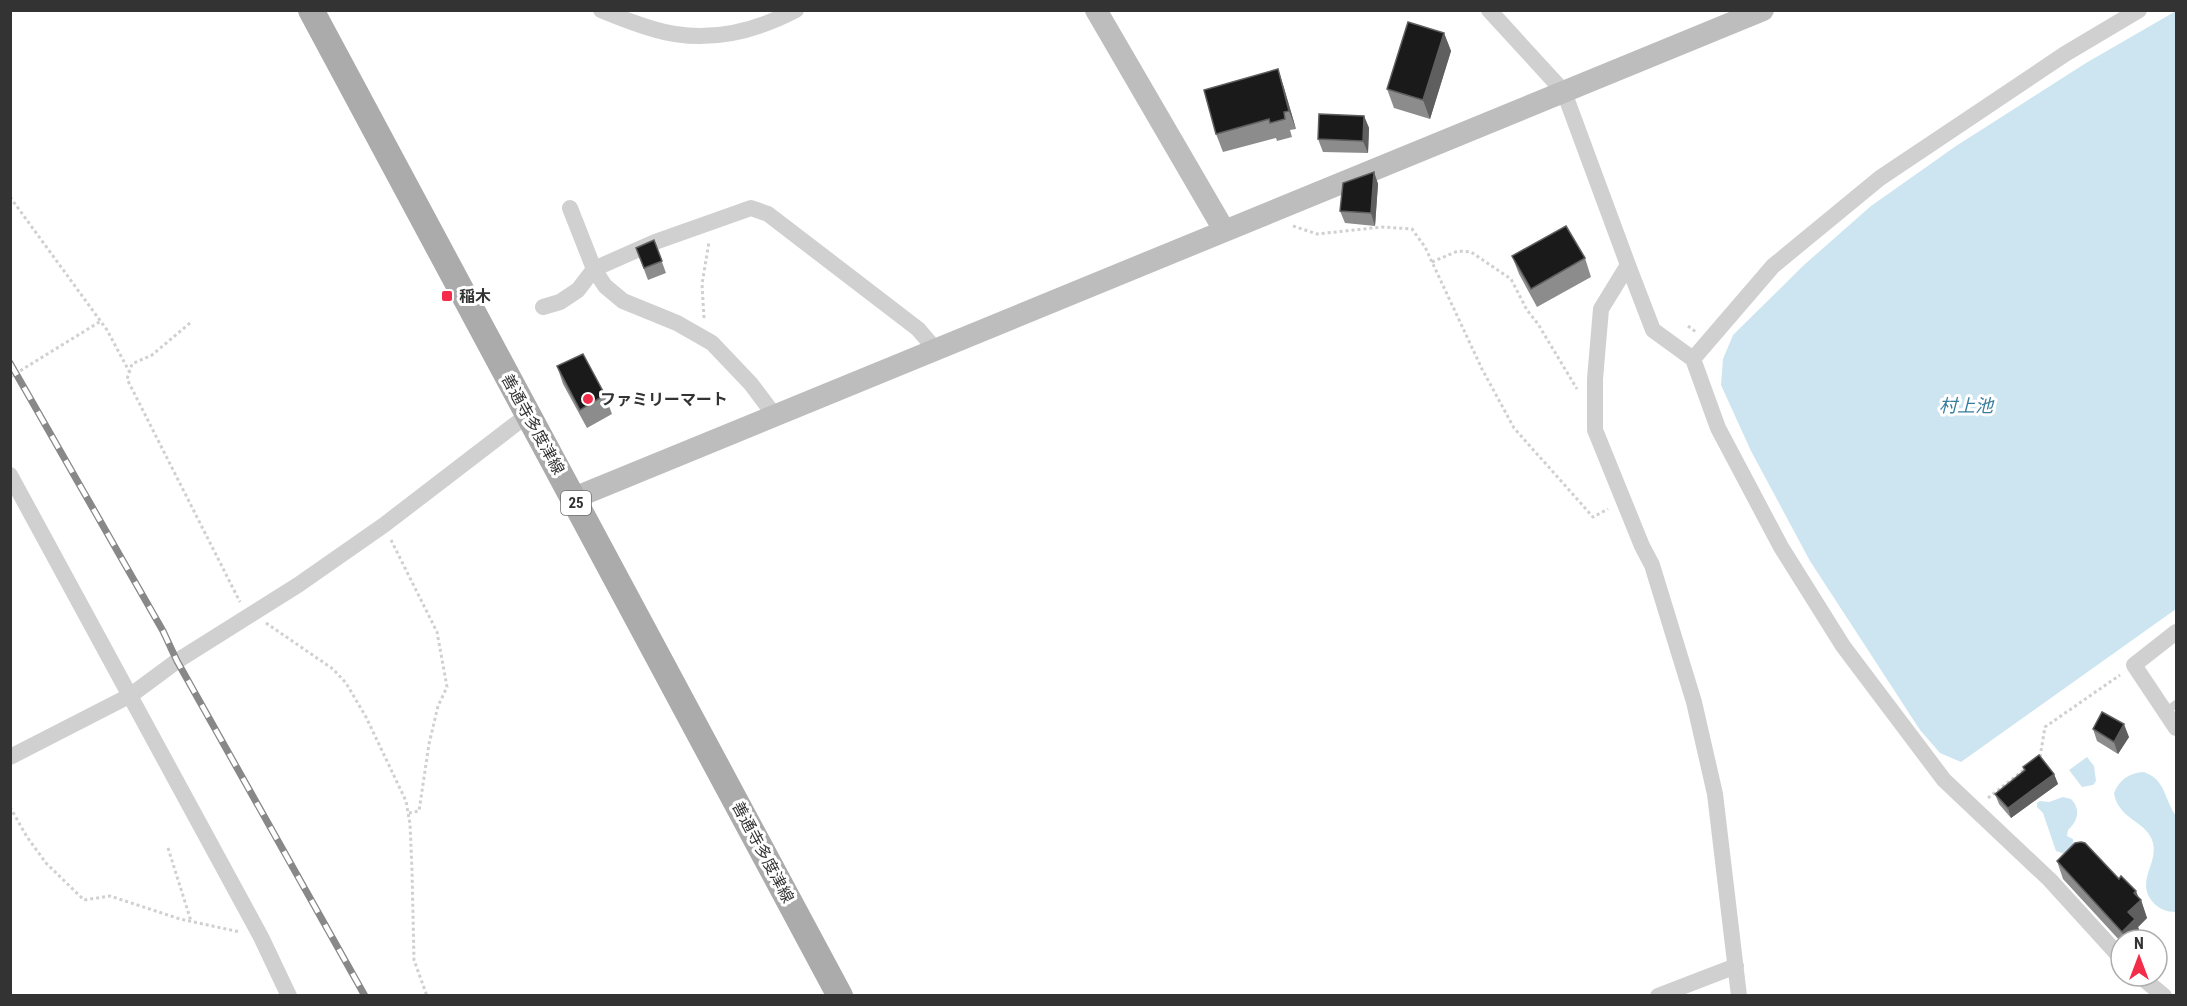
<svg xmlns="http://www.w3.org/2000/svg" width="2187" height="1006" font-family="'Roboto Condensed','Noto Sans JP',sans-serif">
<rect width="100%" height="100%" fill="#fff"/>
<path fill="#cce5f0" d="M2176 11V609L1961 762 1940 753 1920 730 1810 561 1751 451 1721 385 1723 359 1733 335 1804 265 1871 206 1956 146 2086 63Z
M2087 757 2094 766 2096 781 2093 785 2082 787 2069 770Z
M2144 772C2166 780 2164 799 2176 816V912C2167 912 2158 909 2152 901 2136 881 2158 864 2153 843 2148 821 2118 820 2114 793 2120 779 2129 773 2144 772Z
M2063 797 2071 799C2081 809 2078 821 2068 830L2067 836 2073 839 2074 850 2068 855 2056 851 2043 813 2037 807V803L2040 801 2049 802Z"/>
<g fill="none" stroke-linecap="round" stroke-linejoin="round">
<path stroke="#d0d0d0" stroke-width="3" stroke-dasharray="3 3" stroke-linecap="butt" d="M10 197 107 330 129 371
M1293 226 1317 234 1382 227 1412 229 1425 247 1482 369 1514 428 1593 517 1608 509
M1432 262 1458 251 1471 252 1511 279 1527 310 1538 324 1577 389
M704 318 702 284 709 242
M190 323 152 355 132 364 127 379 240 602
M1688 326 1696 332
M10 377 101 321
M391 540 437 632 447 687 438 706 429 744 419 811 409 813
M266 623 333 669 346 683 366 717 406 801 410 824 412 870 414 960 427 996
M2040 757 2045 727 2120 675
M1988 798 2025 769
M10 807 27 837 46 863 84 900 110 896 180 919 240 932
M168 848 191 921"/>
<path stroke="#d0d0d0" stroke-width="8" d="M2165 712 2176 704"/>
<path stroke="#d0d0d0" stroke-width="16" d="M601 10C618 17 636 24 653 29 702 44 752 33 796 10
M1489 10 1564 92 1628 265 1601 309 1595 379V430L1642 546 1652 565 1694 702 1715 794 1739 996
M570 208 594 269 605 286 623 301 677 323 712 343 751 384 775 416
M1628 265 1653 330 1693 359 1773 266 1880 178 2065 54 2139 10
M543 307 560 302 578 290 594 269 655 242 751 208 768 214 918 329 936 350
M1693 359 1718 428 1781 547 1843 646 1944 780 2050 880 2121 958
M10 475 261 937 289 996
M2176 632 2134 665 2176 728
M10 757 131 695 177 661 298 585 384 525 517 423 529 418
M2140 976 2164 996
M1658 996 1736 966"/>
<path stroke="#bdbdbd" stroke-width="22" d="M1096 10 1224 230
M574 498 1763 10"/>
<path stroke="#ababab" stroke-width="26" d="M311 10 840 996"/>
<g stroke="#888" stroke-width="7">
<path id="rail" d="M10 363 163 631 177 661 365 996"/>
</g>
<use href="#rail" stroke="#fff" stroke-width="4.5" stroke-dasharray="14" stroke-linecap="butt"/>
</g>
<path fill="#8c8c8c" d="M1444 33 1451 51 1430 119 1394 108 1387 89Z
M1278 69 1284 88 1296 129 1290 130 1292 137 1277 141 1276 138 1223 152 1216 134Z
M1364 116 1369 128 1368 153 1323 152 1318 139Z
M1374 172 1378 184 1375 226 1345 223 1340 211Z
M654 240 666 273 648 280 636 248Z
M1512 256 1585 258 1591 277 1537 307 1519 274Z
M557 366 605 395 612 414 587 428 563 384Z
M2093 729 2129 737 2118 754 2097 741Z
M2023 767 2054 774 2058 784 2011 818 1999 804 1995 794 2024 770Z
M2057 861 2138 898 2141 900 2147 918 2138 927 2142 937 2139 940H2121V942L2063 879Z"/>
<path fill="#5f5f5f" d="M1444 33 1451 51 1430 119 1423 100Z
M1278 69 1284 88 1296 129 1289 111Z
M1364 116 1369 128 1368 153 1363 141Z
M1374 172 1378 184 1375 226 1371 213Z
M2124 724 2129 737 2118 754 2114 742Z
M2054 774 2058 784 2011 818 2008 808Z
M2136 891 2140 901 2141 900 2147 918 2138 927 2142 937 2139 940H2125L2122 932 2134 893Z"/>
<path fill="#1a1a1a" stroke="#5f5f5f" stroke-width="1.5" d="M1408 22 1444 33 1423 100 1387 89Z
M1278 69 1289 111 1284 112 1285 119 1270 123 1269 119 1216 134 1204 90Z
M1319 114 1364 116 1363 141 1318 139Z
M1374 172 1371 213 1340 211 1343 183Z
M1566 226 1585 258 1531 289 1512 256Z
M654 240 662 261 644 268 636 248Z
M583 354 605 395 580 410 557 366Z
M2102 712 2124 724 2114 742 2093 729Z
M2039 755 2054 774 2008 808 1995 794 2025 770 2023 767Z
M2081 842 2085 843 2119 879 2121 876 2136 891 2134 893 2141 900 2128 912 2135 919 2122 932 2057 861 2075 843Z"/>
<g fill="#f22c49" stroke="#fff" stroke-width="2">
<rect x="441" y="290" width="12" height="12" rx="3"/>
<circle cx="588" cy="399" r="6"/>
</g>
<g text-anchor="middle" dominant-baseline="central" stroke-width="6" stroke-linejoin="round" paint-order="stroke">
<rect fill="#fff" stroke="#707070" stroke-width="1.5" x="561" y="491" width="30" height="24" rx="4.5"/>
<g font-size="15" font-weight="bold" fill="#333">
<text x="576" y="503">25</text>
</g>
<g font-size="16" font-weight="bold" fill="#333" stroke="#fff" text-anchor="start">
<text x="459" y="296">稲木</text>
<text x="600" y="399">ファミリーマート</text>
</g>
<g font-size="16" fill="#333" stroke="#fff">
<text transform="translate(533 424) rotate(61)">善通寺多度津線</text>
<text transform="translate(763 852) rotate(62)">善通寺多度津線</text>
</g>
<g font-size="18" font-style="italic" fill="#397d9d" stroke="#fff">
<text x="1966" y="405">村上池</text>
</g>
</g>
<rect width="2187" height="1006" fill="none" stroke="#333333" stroke-width="24"/>
<g transform="translate(2139 958)"><circle r="28" fill="#ffffff" stroke="#adadad" stroke-width="1.5"/>
<path d="M0-4.5L10 22L0 15L-10 22Z" fill="#f22c49"/>
<text y="-9" font-size="16" font-weight="bold" text-anchor="middle" fill="#333333">N</text>
</g>
</svg>
